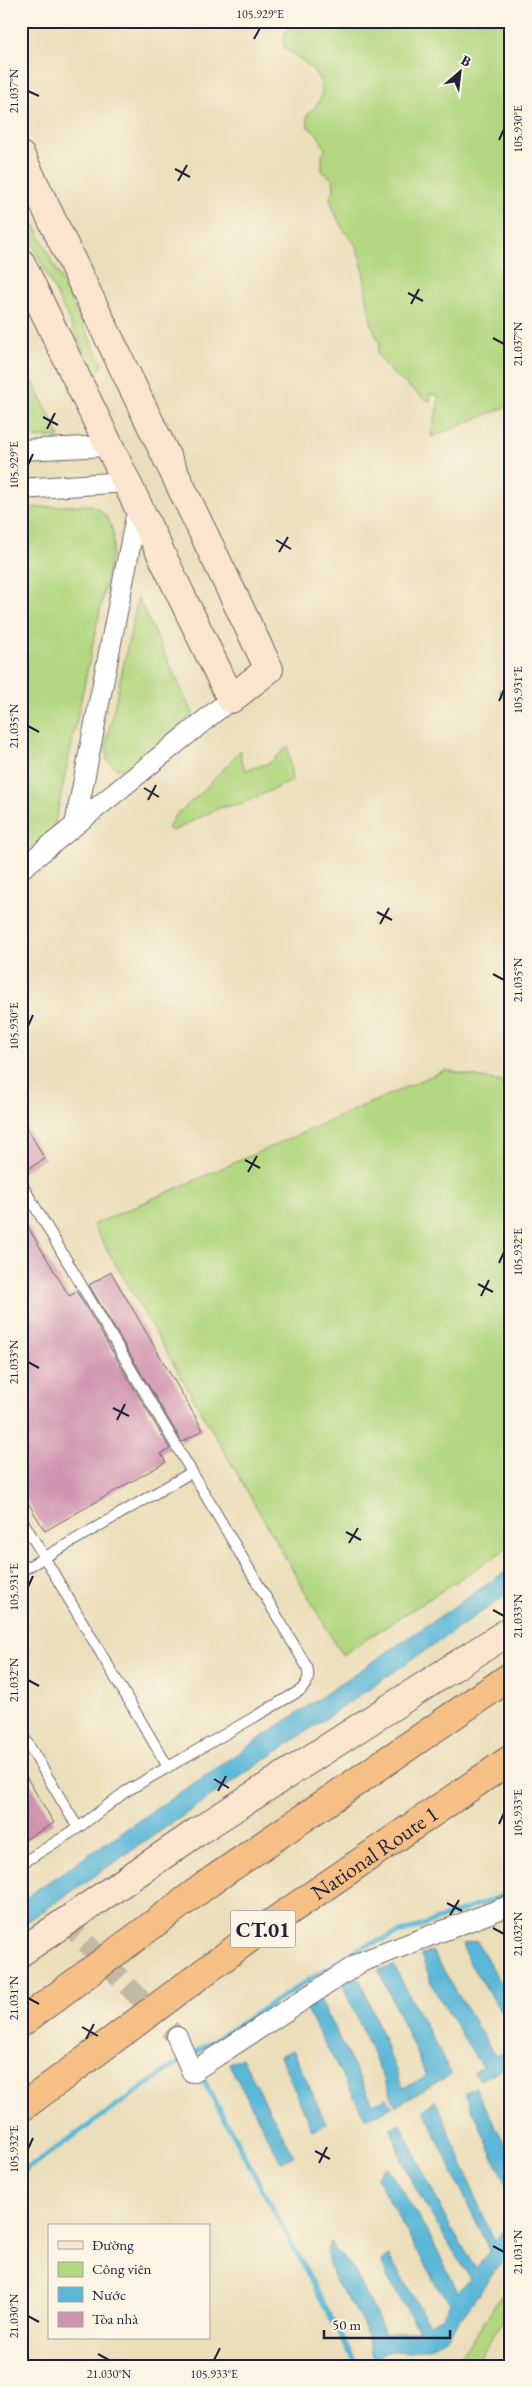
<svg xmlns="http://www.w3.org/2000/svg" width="532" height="2387" font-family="'EB Garamond',serif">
<rect width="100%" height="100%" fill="#fcf5e5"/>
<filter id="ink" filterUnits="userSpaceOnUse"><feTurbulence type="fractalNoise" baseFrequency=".02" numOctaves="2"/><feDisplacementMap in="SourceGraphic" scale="10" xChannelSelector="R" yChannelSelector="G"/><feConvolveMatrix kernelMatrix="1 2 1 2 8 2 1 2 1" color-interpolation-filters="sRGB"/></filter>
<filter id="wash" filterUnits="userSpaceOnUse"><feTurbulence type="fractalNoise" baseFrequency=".0096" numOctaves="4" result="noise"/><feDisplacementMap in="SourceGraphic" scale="20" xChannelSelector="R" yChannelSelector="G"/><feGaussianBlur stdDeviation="1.12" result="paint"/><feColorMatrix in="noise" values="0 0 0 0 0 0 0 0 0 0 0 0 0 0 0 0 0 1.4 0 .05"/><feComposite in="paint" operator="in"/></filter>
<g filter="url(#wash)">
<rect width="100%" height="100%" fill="#ebdeba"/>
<path fill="#b2d780" stroke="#6a7c5e" d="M289 21H511V405L431 437C433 422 438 410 439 397L431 393 430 401 424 399 391 372 377 353 380 344C363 312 369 277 356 246 354 241 349 237 346 233 339 223 333 210 330 198L334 189 333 179 322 171V156L325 149 318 135 308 127 307 116C310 111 320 103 321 97 327 74 301 60 285 49L283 38 289 27Z
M21 197 102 364 100 369 97 371 92 368 21 221Z
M21 357 60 437 21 438Z
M91 505C108 512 116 530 113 548L54 828 21 855V508Z
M138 598 193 714 128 768 116 769 107 760 106 745Z
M288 746 292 781 243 803 219 808 173 831 168 828 175 816 201 793 241 750V761L246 770 270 763Z
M445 1070 511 1084V1546L342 1655 93 1225Z
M511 2281V2308L474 2366H453L481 2327Z"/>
<path fill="#5ab7d8" stroke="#3e6c8a" d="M511 1568V1592L21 1926V1902L38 1889Z
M477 1941 511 2001V2026L468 1961 463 1944Z
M432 1951 495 2056 511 2050V2065L480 2080 474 2073 482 2067 435 1991 421 1955Z
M394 1966 451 2074 396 2106 342 1984 359 1977 403 2088 427 2077 379 1970Z
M318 1996 373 2104 387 2098 392 2107 366 2119 306 2009Z
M293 2050 326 2124 312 2130 280 2056Z
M242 2058 294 2156 281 2162 229 2064Z
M475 2087 511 2156V2196L465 2093Z
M435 2100C457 2146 473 2195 495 2242L511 2222V2249L447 2337 428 2348 411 2352 393 2351 384 2353 374 2360C370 2347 367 2331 361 2319 348 2298 321 2271 329 2243L332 2242C333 2252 345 2258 351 2267 364 2288 374 2311 385 2334L419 2330 387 2277 382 2262 389 2256 429 2324 442 2318 450 2303 438 2288 376 2177 387 2167 430 2236 458 2292 470 2279C442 2229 406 2184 391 2128L400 2124 451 2228 476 2268 490 2252 424 2110Z"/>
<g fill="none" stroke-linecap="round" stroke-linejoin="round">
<path stroke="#5ab7d8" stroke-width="5" d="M190 2056 359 1948 511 1893
M200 2073 357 2366
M21 2173 182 2060"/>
</g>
<g id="blocks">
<path fill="#cf92af" d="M21 1118 45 1159 21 1173Z
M21 1215 69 1296 77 1292 170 1449 161 1454 166 1462 45 1531 21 1491Z
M111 1272 203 1430 182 1442 89 1285Z
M21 1768 54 1823 21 1842Z"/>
</g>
</g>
<g filter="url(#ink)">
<use href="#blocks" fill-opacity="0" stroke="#686467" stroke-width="1"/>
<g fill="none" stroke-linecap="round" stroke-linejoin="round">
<path stroke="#c3b8a1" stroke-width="20" stroke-dasharray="20 10" stroke-linecap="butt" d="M65 1921 177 2037"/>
<g stroke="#686467" stroke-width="12">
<path id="lane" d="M506 694 511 692
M21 1183 307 1667C310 1677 308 1682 301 1690L125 1792 78 1828 21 1864
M21 1518 168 1767
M21 1571 192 1472
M21 1732 78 1828"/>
</g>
<g stroke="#686467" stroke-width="22">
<path id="street" d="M21 450 109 446
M21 489 127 482
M75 825 138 506
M21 869 231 699
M177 2037 192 2072 361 1962 511 1905"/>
</g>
<g stroke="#686467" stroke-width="30">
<path id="secondary" d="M21 156 269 669 231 699 21 263
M21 1952 200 1830 511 1630"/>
</g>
<g stroke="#686467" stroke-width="30">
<g id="highway">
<path d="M21 2023 214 1879 511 1676"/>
<path id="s1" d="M21 2108 254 1935 511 1759"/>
</g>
</g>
<use href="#lane" stroke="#fff" stroke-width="10"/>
<use href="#street" stroke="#fff" stroke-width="20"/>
<use href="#secondary" stroke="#fbe5cf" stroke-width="28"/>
<use href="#highway" stroke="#f5bf86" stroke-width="28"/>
</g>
</g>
<path fill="none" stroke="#22223b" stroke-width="2" d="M254 39 260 28M28 91 39 96M499 140 504 129M175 169 190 177M178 181 187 165M408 293 423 301M411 304 419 289M493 338 504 344M43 417 58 425M47 429 55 413M28 465 33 454M276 540 291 549M279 552 288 537M499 701 504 690M28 726 39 732M144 788 159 797M148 800 156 785M377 912 392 920M380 924 389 908M493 974 504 980M28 1026 33 1015M245 1160 260 1168M248 1172 257 1156M499 1263 504 1252M478 1284 493 1292M481 1296 489 1280M28 1362 39 1368M113 1408 129 1416M117 1420 125 1404M346 1532 361 1540M349 1543 358 1528M28 1587 33 1576M493 1610 504 1616M28 1680 39 1686M214 1779 229 1788M218 1791 226 1776M499 1824 504 1813M447 1903 462 1911M450 1915 459 1900M493 1928 504 1934M28 1998 39 2004M82 2027 98 2036M86 2039 94 2024M28 2149 33 2138M315 2151 330 2159M319 2163 327 2147M493 2246 504 2252M28 2316 39 2322M98 2354 109 2360M214 2360 220 2348"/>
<g text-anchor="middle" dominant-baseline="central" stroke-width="4.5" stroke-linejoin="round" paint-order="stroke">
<rect fill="#fcf5e5" stroke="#63616e" stroke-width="1" x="230.5" y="1910.5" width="65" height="37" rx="4"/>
<g font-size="21" font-weight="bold" fill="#22223b">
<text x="263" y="1929">CT.01</text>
</g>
<g font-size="22" fill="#22223b" stroke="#fcf5e5">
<text stroke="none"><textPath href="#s1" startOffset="436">National Route 1</textPath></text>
</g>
</g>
<rect width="532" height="2387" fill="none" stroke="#fcf5e5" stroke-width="55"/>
<rect x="48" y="2224" width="162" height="115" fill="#fcf5e5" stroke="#a5a1a1"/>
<rect x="58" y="2241" width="25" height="8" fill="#fbe5cf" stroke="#a5a1a1"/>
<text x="92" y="2250" font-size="15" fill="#22223b">Đường</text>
<rect x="58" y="2262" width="25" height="15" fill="#b2d780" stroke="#a5a1a1"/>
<text x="92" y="2274" font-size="15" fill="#22223b">Công viên</text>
<rect x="58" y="2287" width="25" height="15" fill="#5ab7d8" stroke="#a5a1a1"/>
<text x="92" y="2300" font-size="15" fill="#22223b">Nước</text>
<rect x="58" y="2312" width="25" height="15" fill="#cf92af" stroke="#a5a1a1"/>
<text x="92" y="2324" font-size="15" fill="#22223b">Tòa nhà</text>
<g transform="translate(460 72) rotate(28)" stroke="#fcf5e5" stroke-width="4" paint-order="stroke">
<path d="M0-4L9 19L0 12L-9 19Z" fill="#22223b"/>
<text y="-8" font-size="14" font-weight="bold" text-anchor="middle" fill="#22223b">B</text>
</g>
<path d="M324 2330v8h126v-8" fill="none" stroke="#22223b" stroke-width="2.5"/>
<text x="332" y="2330" font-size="15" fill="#22223b" stroke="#fcf5e5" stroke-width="4" paint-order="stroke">50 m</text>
<rect x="28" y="28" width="476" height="2332" fill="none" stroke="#22223b" stroke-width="2"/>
<g font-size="12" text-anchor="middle" fill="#22223b">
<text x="260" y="18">105.929°E</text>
<text transform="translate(14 91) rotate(-90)" y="4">21.037°N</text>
<text transform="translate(518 129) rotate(-90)" y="4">105.930°E</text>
<text transform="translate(518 344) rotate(-90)" y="4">21.037°N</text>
<text transform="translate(14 465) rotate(-90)" y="4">105.929°E</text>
<text transform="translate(518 690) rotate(-90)" y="4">105.931°E</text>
<text transform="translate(14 726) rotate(-90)" y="4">21.035°N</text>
<text transform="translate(518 980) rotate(-90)" y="4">21.035°N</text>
<text transform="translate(14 1026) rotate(-90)" y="4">105.930°E</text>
<text transform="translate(518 1252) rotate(-90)" y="4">105.932°E</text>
<text transform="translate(14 1362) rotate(-90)" y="4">21.033°N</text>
<text transform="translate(14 1587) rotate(-90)" y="4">105.931°E</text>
<text transform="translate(518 1616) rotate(-90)" y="4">21.033°N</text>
<text transform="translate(14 1680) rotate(-90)" y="4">21.032°N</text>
<text transform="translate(518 1813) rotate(-90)" y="4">105.933°E</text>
<text transform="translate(518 1934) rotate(-90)" y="4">21.032°N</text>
<text transform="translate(14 1998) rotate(-90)" y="4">21.031°N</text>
<text transform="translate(14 2149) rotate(-90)" y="4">105.932°E</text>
<text transform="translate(518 2252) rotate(-90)" y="4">21.031°N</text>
<text transform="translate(14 2316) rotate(-90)" y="4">21.030°N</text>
<text x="109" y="2378">21.030°N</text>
<text x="214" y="2378">105.933°E</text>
</g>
</svg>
